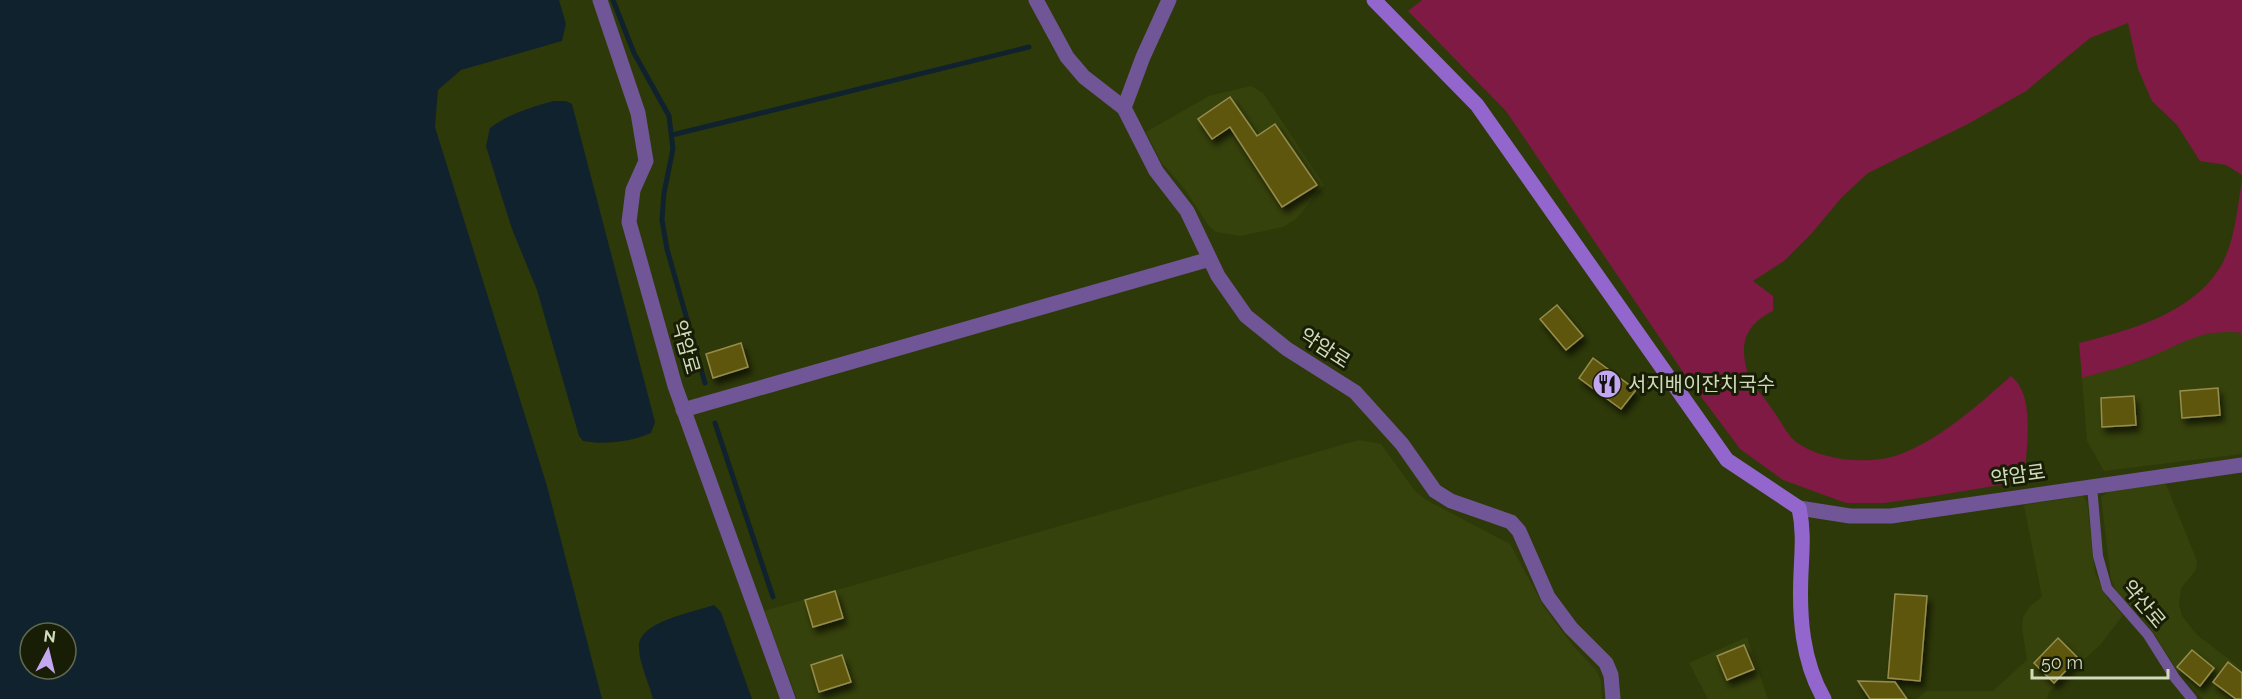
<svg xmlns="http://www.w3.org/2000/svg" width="2242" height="699" font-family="Raleway,'Noto Sans KR',sans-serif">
<defs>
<filter id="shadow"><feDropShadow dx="3.5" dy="6" stdDeviation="3" flood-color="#0009"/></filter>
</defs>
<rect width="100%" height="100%" fill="#2e3909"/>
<path fill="#36420b" d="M1251 86 1263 93 1324 185 1296 219 1283 227 1240 236 1216 232 1209 226 1184 188 1161 162 1146 132 1209 96Z
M2224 331 2242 333V454L2104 471 2087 441 2082 378 2143 360 2190 337Z
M1359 440 1381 444 1415 491 1426 500 1510 544 1544 607 1574 647 1596 670 1601 681 1602 699H797L764 611Z
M2166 484 2197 561 2196 570 2181 588 2179 604 2182 616 2197 635 2242 669V699H2203L2180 675 2147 623 2117 592 2111 579 2101 497 2110 491Z
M2083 496 2087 502 2095 573 2108 599 2123 615 2101 644 2049 692 2047 699H1917L1926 691H1993L2027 660 2022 628 2023 617 2030 606 2042 597 2024 505Z
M1747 637 1768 699H1708L1689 663Z"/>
<path fill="#7e1a43" d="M1422 0H2242V175L2226 165 2200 161 2177 125 2152 101 2138 69 2128 23 2090 38 2026 91 1968 124 1868 173 1842 197 1812 233 1784 261 1753 281 1773 296V311C1747 324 1739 341 1747 371 1750 383 1765 398 1772 409 1779 418 1787 435 1796 442 1822 461 1869 465 1898 455 1940 440 1978 405 2011 376 2036 396 2026 446 2025 475L2012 483 1934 496 1884 503H1846L1783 480 1740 449 1685 375 1506 111 1408 11Z
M2242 180V333C2199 328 2182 345 2145 359 2124 367 2102 372 2082 378L2079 343C2127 331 2191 314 2219 269 2235 244 2237 209 2242 180Z"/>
<path fill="#10222e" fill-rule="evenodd" d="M0 0H559L566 24 562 41 461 70 438 90 435 127 547 486 602 699H0ZM30 633H66V669H30Z
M554 101H566L572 104 655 422 651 433C630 442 605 445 583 441L579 436 537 290 512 229 493 169 486 146 490 128C509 114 531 107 554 101Z
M714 605 721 612 752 699H653C649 683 638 661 639 645 641 621 694 612 714 605Z"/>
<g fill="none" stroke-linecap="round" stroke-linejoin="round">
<path stroke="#10222e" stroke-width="5" d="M613 0 634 53 669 116 673 149 664 193 662 220 667 249 705 383
M672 135 1029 47
M715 423 773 597"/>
</g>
<path fill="#5f560f" stroke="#968d4c" stroke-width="1.5" filter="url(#shadow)" d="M1230 97 1257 136 1275 124 1317 185 1282 207 1230 127 1212 139 1198 119Z
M1557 305 1583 336 1566 350 1540 319Z
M741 343 748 367 713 378 706 354Z
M1593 358 1636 390 1621 409 1579 378Z
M2218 388 2220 415 2182 418 2180 391Z
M2134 396 2136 425 2102 427 2101 398Z
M835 591 843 618 813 627 805 600Z
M1895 594 1927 596 1920 681 1888 678Z
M2058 638 2078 658 2054 683 2034 663Z
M1744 645 1754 669 1727 680 1717 656Z
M2192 650 2214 668 2200 686 2177 667Z
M842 655 851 682 819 692 811 665Z
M2228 662 2242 673V699H2236L2213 682Z
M1858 681 1895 682 1907 699H1870Z"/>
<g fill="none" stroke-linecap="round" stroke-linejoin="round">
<path stroke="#705696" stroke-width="10" d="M2092 486 2098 556 2107 588 2148 635 2175 678 2192 699"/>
<path stroke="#705696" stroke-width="15" d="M600 0 638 113 646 161 633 190 629 222 675 386 788 699
M1036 0 1067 57 1084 77 1124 108 1156 171 1187 211 1218 276 1246 316 1287 349 1355 392 1402 444 1435 491 1451 501 1511 522 1519 531 1548 597 1571 628 1606 663 1611 675 1613 699
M1124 108 1143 57 1169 0
M683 410 1210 259
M1799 508 1850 516H1891L2242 465"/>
<path stroke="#9266cd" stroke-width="15" d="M1374 0 1477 105 1727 460 1799 508C1804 530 1802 550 1801 573 1799 616 1802 661 1824 699"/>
</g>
<defs>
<g id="restaurant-disc" transform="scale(1.5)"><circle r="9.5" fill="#c4a7f1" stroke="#181e06"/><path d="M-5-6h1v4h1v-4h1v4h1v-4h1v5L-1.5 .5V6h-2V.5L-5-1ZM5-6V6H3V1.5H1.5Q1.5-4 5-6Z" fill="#111"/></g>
</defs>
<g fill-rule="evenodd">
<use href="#restaurant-disc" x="1607" y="384"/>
</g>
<g text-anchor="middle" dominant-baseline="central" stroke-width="6" stroke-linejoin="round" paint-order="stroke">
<g font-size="20" fill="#d1dbbc" stroke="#181e06">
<text transform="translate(686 347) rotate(74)">약암로</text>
<text transform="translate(1325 348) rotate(33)">약암로</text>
<text transform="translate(2018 475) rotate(-8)">약암로</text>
<text transform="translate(2144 604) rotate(50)">약산로</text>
</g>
<g font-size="20" fill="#d1dbbc" stroke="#181e06" text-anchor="start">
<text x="1628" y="384">서지배이잔치국수</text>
</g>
</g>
<g transform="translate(48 651) rotate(7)"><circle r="28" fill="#181e06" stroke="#626a4f" stroke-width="1.5"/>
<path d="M0-4.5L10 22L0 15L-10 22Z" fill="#c4a7f1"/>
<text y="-9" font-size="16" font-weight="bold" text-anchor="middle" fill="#d1dbbc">N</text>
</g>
<path d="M2032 669v9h136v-9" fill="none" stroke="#d1dbbc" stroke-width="3"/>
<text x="2041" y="669" font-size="18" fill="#d1dbbc" stroke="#181e06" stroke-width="4.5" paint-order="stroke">50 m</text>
</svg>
